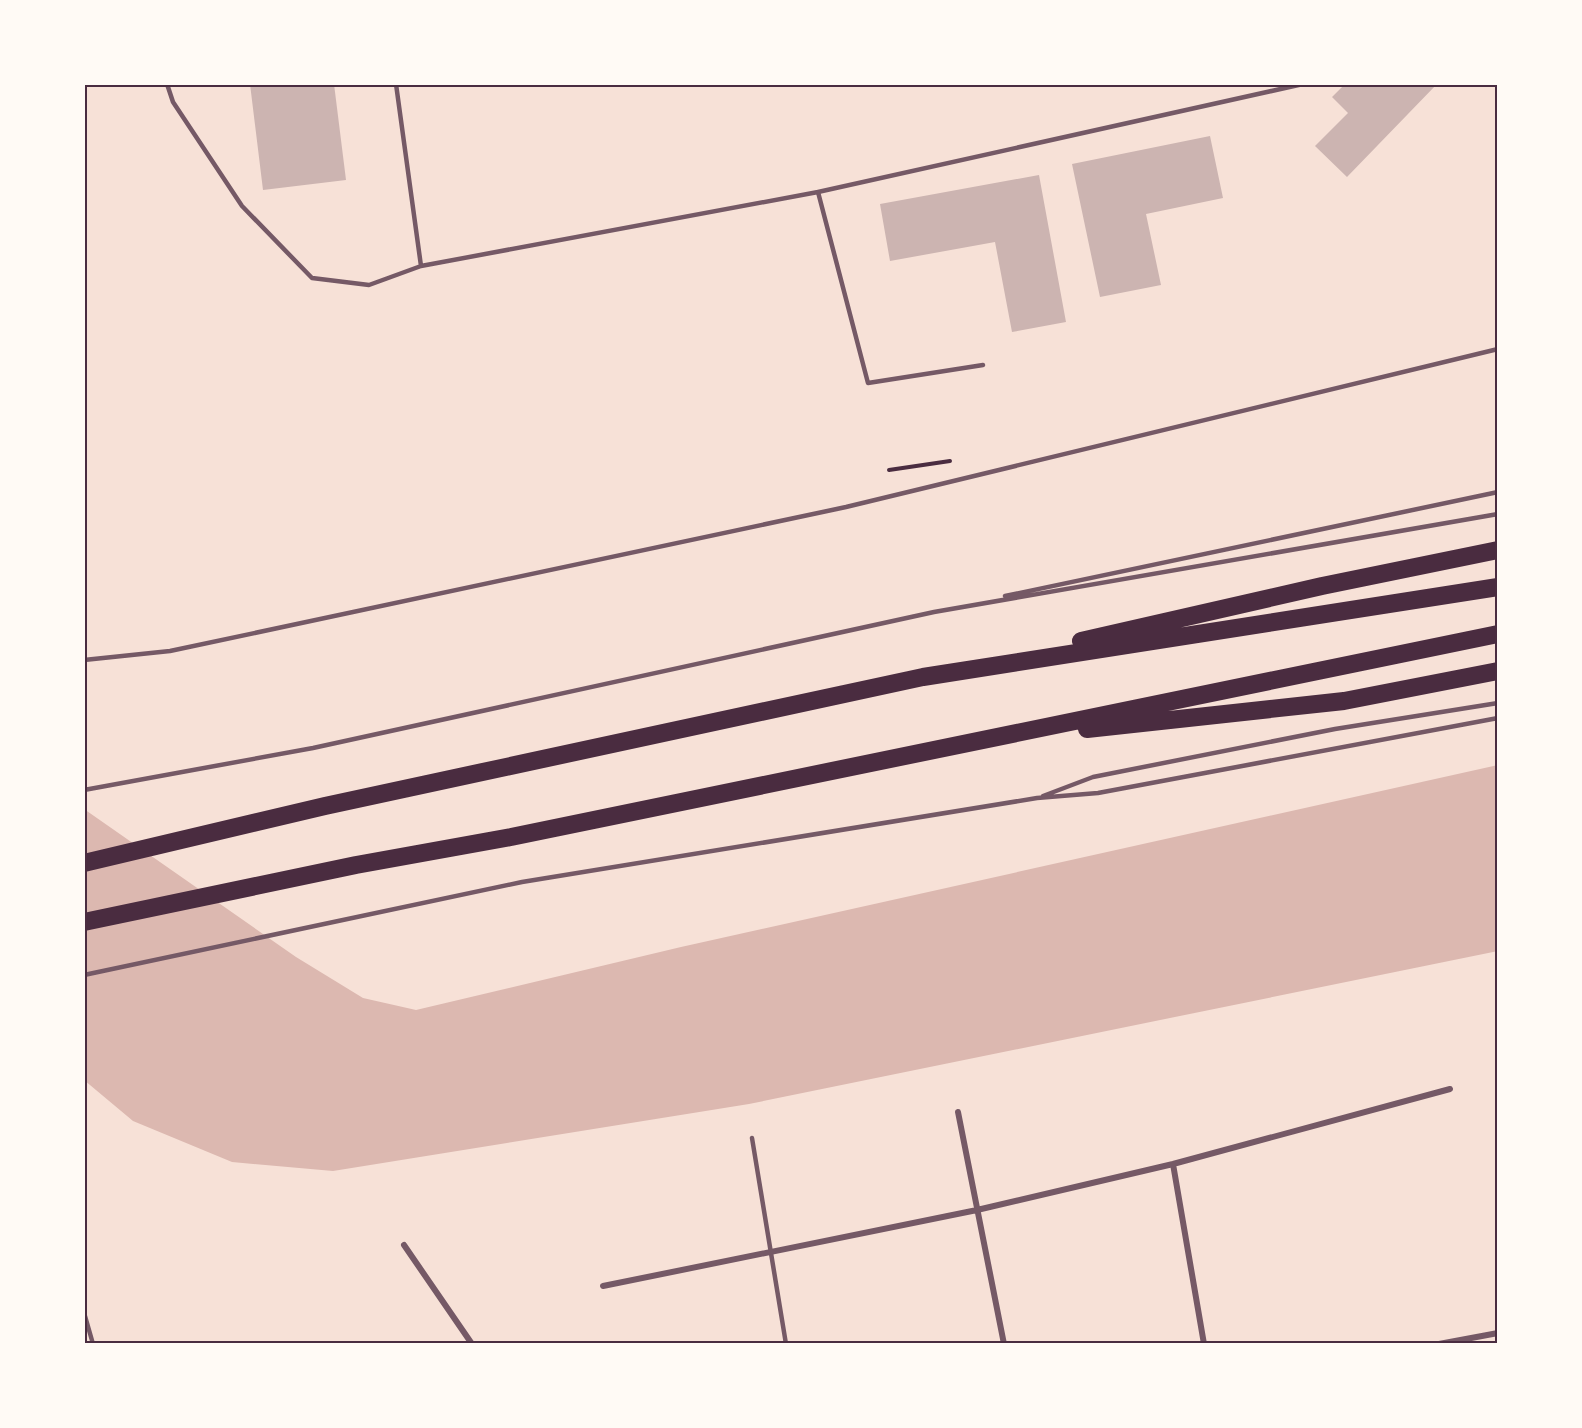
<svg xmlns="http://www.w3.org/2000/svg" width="1582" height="1428" font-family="Raleway,sans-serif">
<rect width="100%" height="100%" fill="#f7e1d7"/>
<path fill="#dcb8b0" d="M1498 765V951L749 1104 333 1171 232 1162 133 1121 84 1080V809L296 957 363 998 416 1010 681 947Z"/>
<path fill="#ccb4b1" d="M250 84H334L346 180 263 190Z
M1345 84H1437L1347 177 1315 146 1348 113 1332 97Z
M1210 136 1223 198 1146 214 1161 285 1100 297 1072 164Z
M1039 175 1066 322 1012 332 995 242 890 261 880 204Z"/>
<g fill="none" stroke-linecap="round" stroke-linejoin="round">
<path stroke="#4a2c40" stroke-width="4" d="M889 470 950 461"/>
<path stroke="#755966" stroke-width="4.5" d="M167 84 173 102 242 206 312 278 369 285 421 266
M396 84 421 266 818 192 1303 84
M818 192 868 383 983 365
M1005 596 1498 492
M84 660 170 651 846 507 1498 349
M84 790 313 748 934 612 1498 514
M1043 796 1093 777 1335 729 1498 703
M84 975 522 882 1037 798 1098 793 1498 718
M752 1138 786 1344
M85 1316 93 1344"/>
<path stroke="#755966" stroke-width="6" d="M958 1112 1004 1344
M1173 1164 1204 1344
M404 1245 472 1344
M603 1286 977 1210 1173 1164 1450 1089
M1439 1344 1498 1333"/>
<path stroke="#4a2c40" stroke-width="18" d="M1081 641 1322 586 1498 550
M1087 729 1344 701 1498 671
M84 863 325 806 923 677 1498 587
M84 922 356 865 511 837 1498 634"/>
</g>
<rect width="1582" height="1428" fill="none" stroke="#fffaf5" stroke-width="171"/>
<rect x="86" y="86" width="1410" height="1256" fill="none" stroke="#4a2c40" stroke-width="2"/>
</svg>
